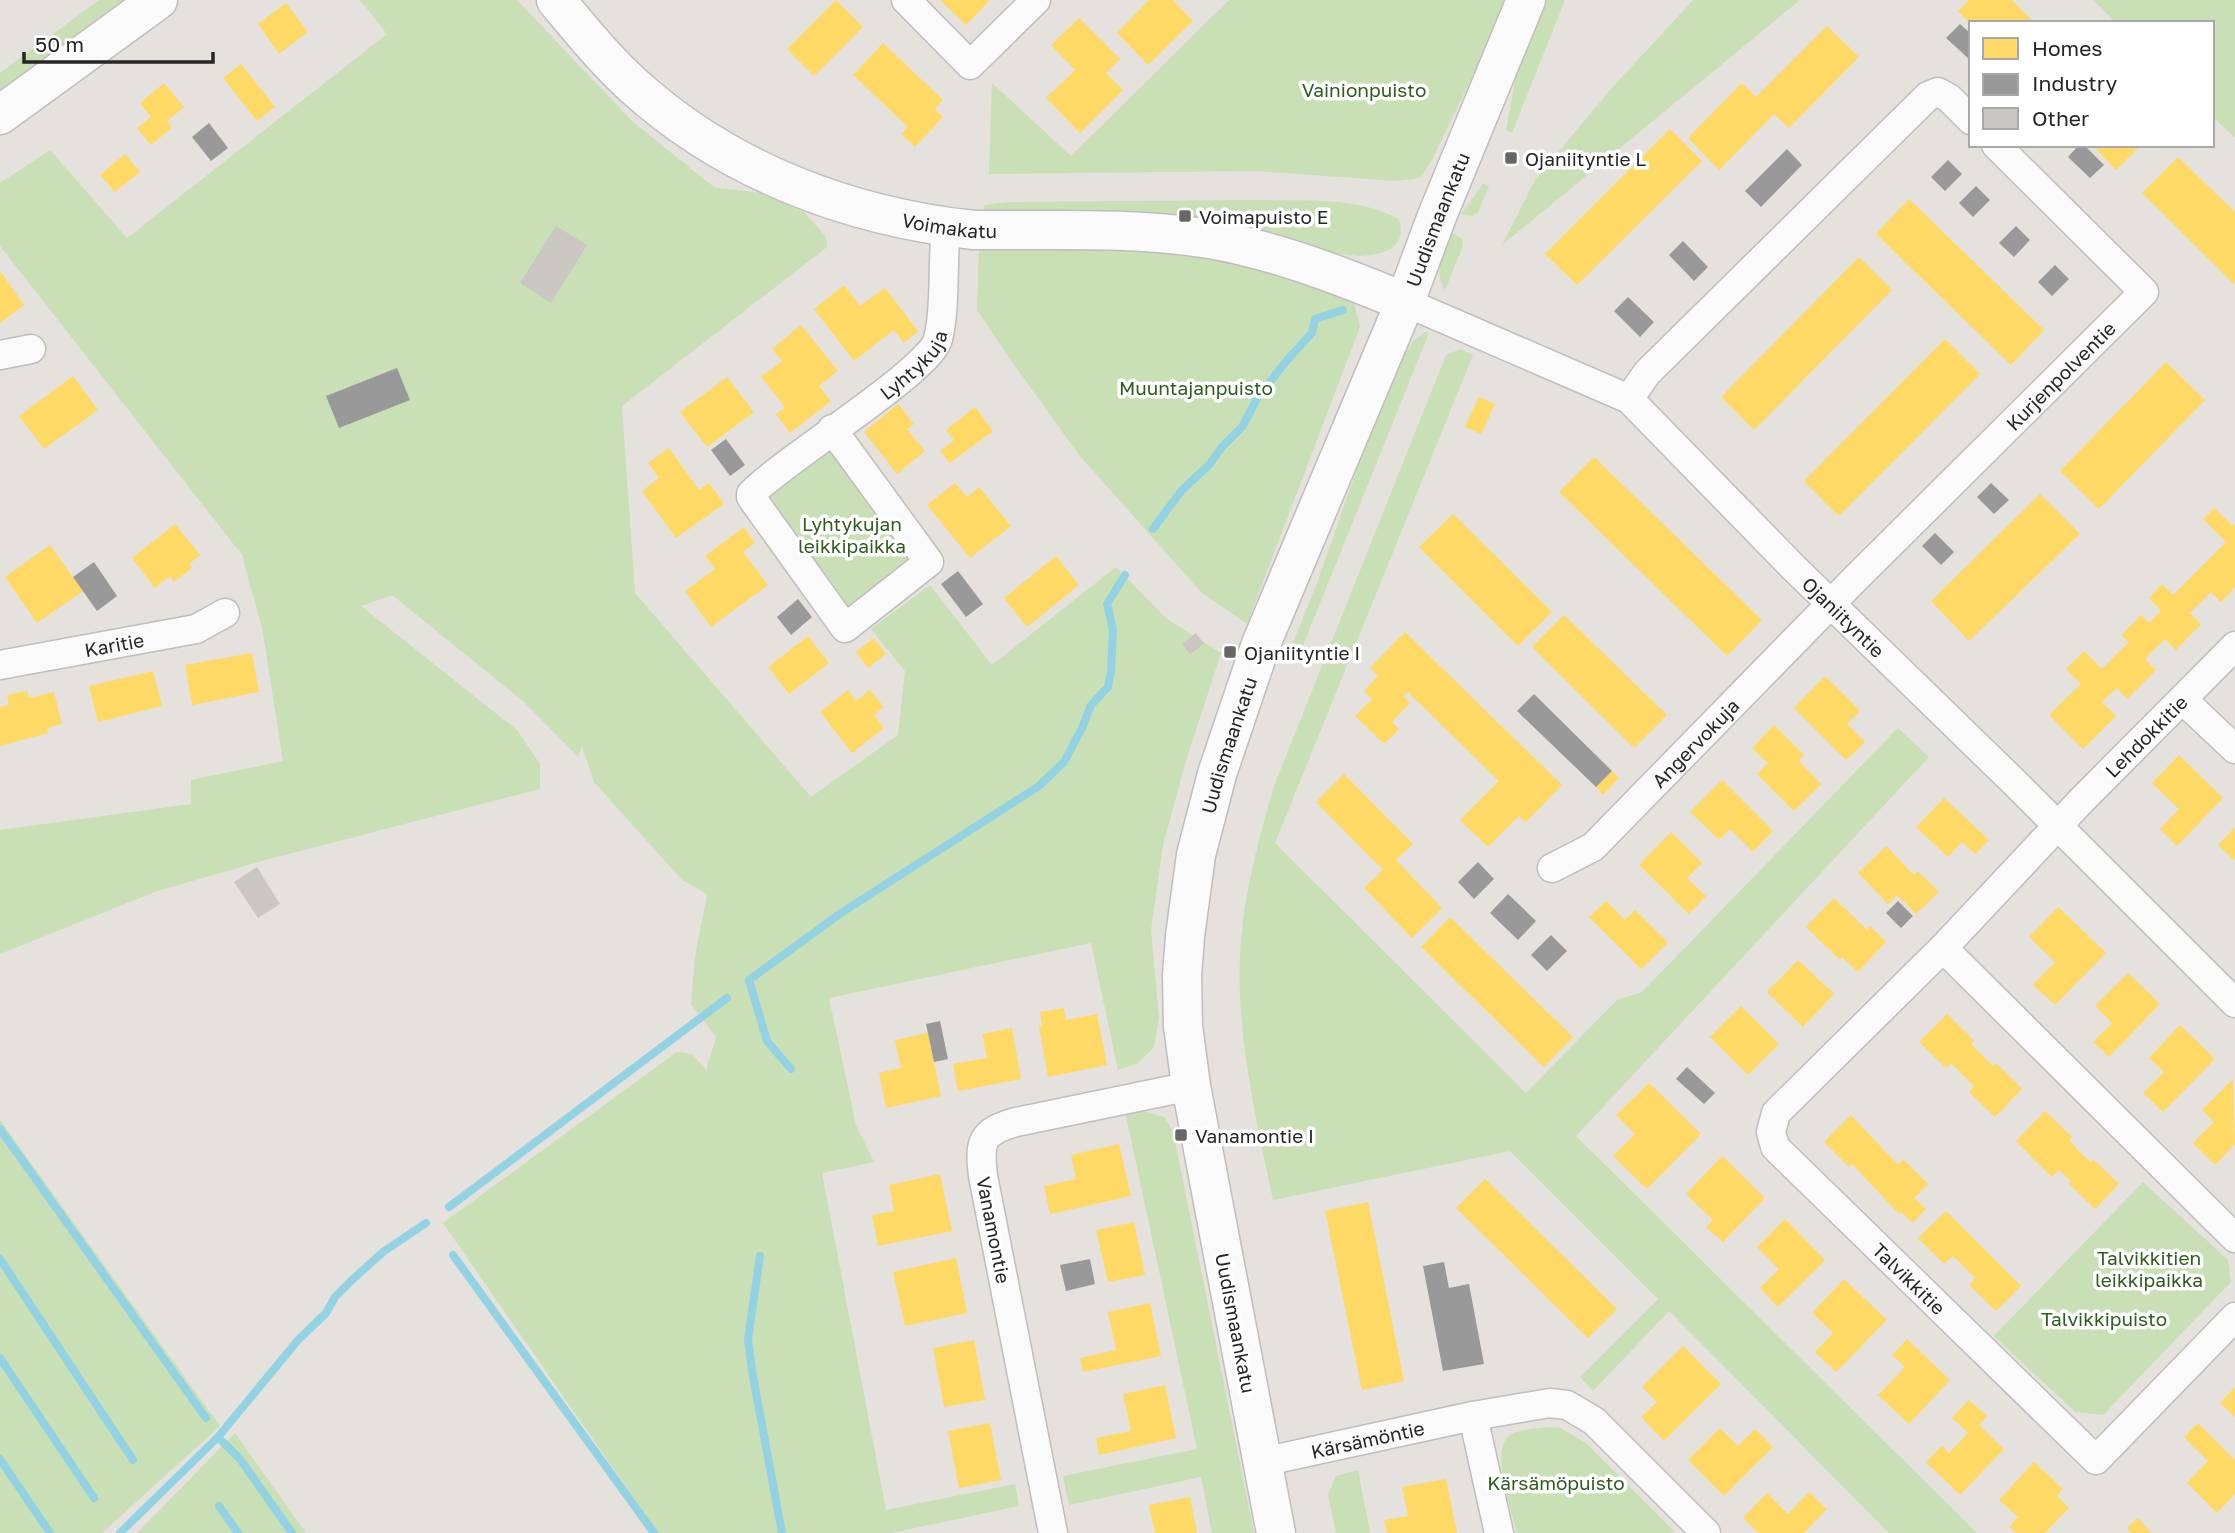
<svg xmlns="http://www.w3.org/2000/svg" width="2235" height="1533" font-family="'Golos Text',sans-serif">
<rect width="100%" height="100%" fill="#e5e1dc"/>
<path fill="#c9dfb6" d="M99 0H125L0 94V73Z
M360 0H517L633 122 715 188 757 192 804 212 826 237 827 247 622 406 635 593 811 797 898 735 905 671 871 629 930 585 992 665 1116 567 1167 619 1221 653 1186 761 1163 845 1151 930 1159 1018 1154 1047 1138 1063 1118 1070 1091 943 829 998 856 1125 874 1162 822 1173 886 1510 1015 1484 1019 1506 891 1533H658L443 1223 677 1052 692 1054 706 1070 716 1037 691 1004 695 957 707 894 682 880 594 782 582 746 578 757 523 701 392 595 361 606 517 730 540 764V789L269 859 157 891 0 954V830L191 804V780L283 761 262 628 242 555 0 246V183L50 150 127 238 387 34Z
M1229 0H1509L1431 162 1420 178 1396 181 1257 171 989 174 992 83 1071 156Z
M1545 0H1565L1512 133 1506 130 1517 70Z
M1693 0H1800L1502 245 1535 180 1611 89Z
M2093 0H2235V138L2212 116V23H2116Z
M1483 184 1489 186 1478 212 1473 216 1461 214Z
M1256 200C1303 201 1357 196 1399 219 1408 249 1382 255 1359 256L983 214 984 205 1008 202Z
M1451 232 1462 239 1463 246 1445 290C1433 270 1443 252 1451 232Z
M979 246 1150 247 1223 257 1330 288 1354 303 1360 327 1247 624 1201 592 1079 455 1003 349 977 310Z
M1425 332 1429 333 1302 648 1298 651 1294 649 1293 643 1317 583 1358 466 1402 359 1413 341Z
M1461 349 1473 355 1275 843 1526 1093 1617 1000 1642 992 1898 728 1929 757 1576 1136 1977 1533H1889L1669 1311 1593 1391 1580 1377 1658 1299 1510 1151 1273 1200C1254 1109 1231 1015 1243 921 1249 875 1261 831 1274 786L1446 355Z
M828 450 910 552 913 559 850 609 765 494Z
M1141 1110 1164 1117 1173 1131 1254 1533H1212L1201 1477 1069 1505 1063 1476 1197 1449 1125 1111Z
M0 1120 220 1426 102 1533H0Z
M2143 1182 2228 1260 2231 1282 2103 1415 2075 1412 1994 1336Z
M1547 1427 1560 1428 1586 1443 1674 1531 1671 1533H1517C1512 1512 1490 1451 1509 1436 1518 1429 1535 1429 1547 1427Z
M235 1433 306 1533H137Z
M1358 1470 1370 1533H1336L1328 1494 1336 1476Z"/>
<path fill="#ffd966" d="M836 0 863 27 814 76 787 49Z
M940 0H990L966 25Z
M1149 0H1173L1193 21 1148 65 1117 33Z
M1969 0H2012L2035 23H1970L1958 11Z
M286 3 308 32 279 54 258 24Z
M1079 18 1120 59 1106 73 1123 90 1080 133 1046 98 1075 70 1051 45Z
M1827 26 1859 57 1789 128 1774 114 1719 170 1688 138 1742 83 1756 97Z
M883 43 943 100 935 109 943 117 915 147 901 134 908 127 853 75Z
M241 64 275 107 257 121 223 78Z
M164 83 184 107 167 121 172 128 151 145 137 128 151 117 140 103Z
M1670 129 1702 161 1577 285 1545 254Z
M2092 145H2141L2116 170Z
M125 154 140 172 115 192 100 175Z
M2178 157 2235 212V285L2142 193Z
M1909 199 2044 330 2011 365 1876 234Z
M1859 257 1892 290 1754 430 1721 397Z
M0 271 24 305 0 323Z
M844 285 860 306 885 288 918 331 904 343 894 330 854 361 814 309Z
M801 325 838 371 819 386 831 401 790 433 776 414 785 407 761 377 782 361 772 349Z
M1945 339 1980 374 1839 516 1804 481Z
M2166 362 2205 400 2099 509 2060 471Z
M73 376 98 410 44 449 19 416Z
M727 377 754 412 707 447 680 412Z
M1479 397 1495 404 1481 434 1465 427Z
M898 404 914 424 907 429 925 451 897 474 864 432Z
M975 407 993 431 950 463 940 451 954 440 946 430Z
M669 448 699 490 709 483 724 504 676 538 642 491 659 478 648 463Z
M1594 457 1762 620 1727 656 1559 492Z
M955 483 967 497 979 487 1011 526 970 558 927 505Z
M2040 494 2080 534 1969 641 1931 601Z
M2214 508 2233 526 2235 524V587L2221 602 2211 592 2190 613 2201 624 2176 650 2165 639 2145 659 2156 670 2127 699 2117 688 2102 702 2116 716 2083 749 2049 715 2081 684 2066 669 2084 651 2102 669 2129 642 2121 635 2141 615 2149 623 2161 611 2149 598 2162 584 2173 595 2226 542 2203 519Z
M1453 514 1552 612 1518 646 1419 547Z
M175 524 200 555 189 564 192 568 174 582 170 576 155 588 132 558Z
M744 527 755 543 743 552 768 585 711 627 685 591 715 569 705 556Z
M50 545 83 591 37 623 5 577Z
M1056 556 1079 585 1027 627 1004 598Z
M1564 615 1667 715 1634 748 1532 647Z
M1405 632 1562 785 1526 822 1519 816 1488 847 1460 820 1499 781 1408 692 1403 696 1410 703 1392 722 1399 729 1384 744 1355 716 1372 699 1364 691 1378 676 1370 668Z
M808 636 829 663 789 694 768 667Z
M874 638 886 654 868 668 856 652Z
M252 653 259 692 192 705 185 665Z
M153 671 162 706 98 722 89 686Z
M1825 676 1860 711 1847 724 1865 742 1846 760 1794 708Z
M848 690 856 701 870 690 884 707 874 715 884 728 852 753 820 712Z
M27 691 29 698 54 692 62 724 47 728 48 733 0 746V707L9 705 7 695Z
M1774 725 1804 755 1799 761 1821 784 1794 811 1757 774 1768 763 1752 748Z
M2179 755 2223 798 2177 846 2160 829 2179 809 2152 783Z
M1612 771 1619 778 1603 795 1596 787Z
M1344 774 1413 844 1396 860 1442 908 1412 938 1364 888 1383 870 1316 802Z
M1722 780 1773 831 1753 852 1730 829 1719 840 1690 812Z
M1944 798 1989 840 1975 854 1962 842 1948 857 1916 827Z
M2235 827V861L2218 845Z
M1671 832 1702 863 1687 878 1706 896 1689 914 1639 865Z
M1886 846 1914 875 1918 871 1939 892 1916 914 1897 895 1888 904 1858 873Z
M1834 898 1867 930 1870 926 1886 942 1858 972 1842 957 1840 960 1806 927Z
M1606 901 1625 920 1635 910 1668 943 1641 969 1589 917Z
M2058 907 2106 953 2055 1005 2033 985 2055 962 2029 937Z
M1450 917 1573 1037 1544 1067 1421 947Z
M1798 960 1834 994 1803 1027 1767 992Z
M2128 973 2160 1004 2109 1057 2093 1042 2112 1023 2095 1006Z
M1741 1006 1779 1044 1748 1075 1710 1037Z
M1064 1008 1066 1020 1097 1014 1107 1065 1048 1077 1039 1026 1042 1025 1040 1012Z
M1947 1014 1974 1041 1971 1044 1993 1066 1996 1063 2022 1089 1995 1117 1969 1092 1974 1086 1951 1063 1946 1068 1919 1042Z
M2180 1025 2215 1059 2163 1112 2143 1093 2164 1072 2149 1058Z
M1012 1028 1021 1079 958 1091 953 1064 987 1058 982 1034Z
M928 1033 941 1096 886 1108 879 1073 901 1068 895 1040Z
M2233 1079 2235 1144 2215 1165 2193 1143 2214 1122 2202 1110Z
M1649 1083 1701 1134 1647 1189 1613 1156 1635 1134 1616 1115Z
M2045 1111 2072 1137 2069 1140 2078 1150 2090 1162 2093 1159 2119 1184 2095 1209 2069 1184 2071 1181 2059 1170 2052 1177 2016 1141Z
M1851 1115 1898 1165 1903 1159 1928 1184 1914 1198 1926 1209 1913 1223 1901 1212 1899 1214 1852 1164 1849 1167 1824 1142Z
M1119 1144 1131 1196 1050 1214 1044 1186 1076 1179 1071 1155Z
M1722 1156 1765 1198 1723 1242 1706 1227 1713 1220 1686 1194Z
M940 1174 952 1231 878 1246 872 1215 894 1211 889 1185Z
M1485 1179 1617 1309 1588 1338 1456 1208Z
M1368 1202 1404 1381 1362 1390 1325 1211Z
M1946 1211 2021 1286 1996 1311 1969 1285 1975 1278 1953 1256 1944 1264 1918 1238Z
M1785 1219 1825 1260 1778 1307 1760 1288 1779 1269 1757 1247Z
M1134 1222 1145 1275 1108 1282 1096 1230Z
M956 1258 967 1313 905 1326 893 1272Z
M1844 1279 1887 1320 1836 1372 1815 1352 1833 1333 1812 1313Z
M1150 1303 1161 1356 1083 1372 1080 1358 1116 1350 1108 1312Z
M1907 1339 1950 1380 1909 1424 1878 1395 1905 1367 1892 1355Z
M974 1340 985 1400 944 1407 933 1348Z
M1683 1346 1721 1384 1664 1441 1641 1417 1657 1402 1642 1387Z
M1165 1385 1176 1438 1099 1455 1096 1438 1131 1431 1123 1394Z
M2235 1387V1417L2220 1403Z
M1969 1400 1987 1416 1979 1425 2004 1449 1960 1495 1926 1462 1942 1446 1949 1453 1968 1433 1952 1418Z
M990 1423 1001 1480 959 1488 948 1431Z
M2198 1423 2235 1460V1494L2217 1513 2187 1483 2208 1461 2184 1437Z
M1720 1428 1738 1446 1755 1429 1773 1447 1724 1496 1688 1460Z
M2034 1462 2063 1489 2057 1496 2069 1508 2045 1533H2016L2009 1527 2018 1517 1999 1500Z
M1446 1479 1457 1533H1387L1384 1520 1408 1516 1402 1487Z
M1809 1492 1827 1509 1804 1533H1759L1743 1518 1767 1493 1788 1514Z
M1190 1497 1197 1533H1155L1149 1505Z
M2138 1518 2151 1533H2131L2127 1528Z"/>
<path fill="#999" d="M1960 24 1971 34V57L1969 59 1946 38Z
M209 123 228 148 211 161 192 137Z
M2079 145H2084L2104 165 2090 178 2068 157Z
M1787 149 1802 165 1761 207 1745 191Z
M1948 160 1962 174 1945 191 1931 177Z
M1976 186 1990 200 1973 217 1959 203Z
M2016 226 2030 240 2014 257 1999 243Z
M1683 241 1708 267 1694 281 1669 255Z
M2055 265 2069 279 2052 296 2038 282Z
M1628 297 1654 322 1640 337 1614 311Z
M397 368 410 400 339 428 326 396Z
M726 439 745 465 730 476 711 450Z
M1991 483 2009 500 1994 514 1977 497Z
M1935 533 1954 552 1941 565 1922 546Z
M94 562 117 596 97 611 73 577Z
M958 571 983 604 966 617 941 584Z
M798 599 812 617 791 635 777 617Z
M1534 694 1612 771 1596 787 1517 711Z
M1478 862 1494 879 1474 899 1458 882Z
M1508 894 1536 921 1518 940 1490 913Z
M1898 901 1913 916 1901 928 1886 913Z
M1551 935 1567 951 1547 971 1531 955Z
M940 1021 948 1059 934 1062 926 1024Z
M1687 1067 1715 1093 1704 1104 1676 1079Z
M1090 1259 1095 1284 1066 1291 1060 1265Z
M1444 1262 1449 1288 1469 1284 1484 1364 1443 1371 1423 1266Z"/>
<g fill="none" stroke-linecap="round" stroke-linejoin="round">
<path stroke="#93d2e3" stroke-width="8" d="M1153 529 1182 490 1209 465 1222 447 1242 427 1258 397 1287 360 1312 333 1315 319 1343 310
M791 1069 767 1041 749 980 841 913 1039 786 1064 762 1082 728 1091 705 1108 687 1111 671 1113 630 1107 604 1125 575
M0 1129 206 1418
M449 1207 727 998
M453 1255 654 1533
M760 1256 748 1339 752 1371 782 1533
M0 1259 133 1460
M0 1358 94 1498
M218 1437 240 1459 292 1533
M0 1459 50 1533
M219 1506 238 1533
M120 1533 218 1437 298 1340 326 1313 335 1297 352 1280 383 1252 426 1223"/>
</g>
<path fill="#cac7c3" d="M556 226 587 245 551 303 520 283Z
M1196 633 1204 644 1190 654 1182 644Z
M257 867 280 904 258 918 234 882Z"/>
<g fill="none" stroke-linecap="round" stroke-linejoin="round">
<g stroke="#bfbdbd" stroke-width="31">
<g id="street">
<path d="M906 0 970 65 1036 0"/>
<path id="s1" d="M1405 302 1629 399 1794 568 2016 784 2235 1003"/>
<path d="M0 355 31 349"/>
<path d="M1629 399 1647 373 1928 96 1938 92 1949 98 1971 120"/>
<path id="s2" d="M832 429 929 562 845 628 751 497V494C782 461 931 370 938 339 946 307 942 262 946 227"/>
<path id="s3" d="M2235 646 2080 802 1943 948 1776 1113 1771 1132 1775 1147 2096 1460 2235 1317"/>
<path id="s4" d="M0 665 196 629 225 613"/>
<path d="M2183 700 2235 749"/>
<path id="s5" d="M1552 868 1593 847 1854 580 2144 292 1996 145"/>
<path d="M1943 948 2235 1238"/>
<path d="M1473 1416 1499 1533"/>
<path id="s6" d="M1262 1462 1473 1416 1550 1403 1567 1405 1594 1421 1706 1533"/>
<path d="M1053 1533 983 1176C979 1141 981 1132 1016 1122L1191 1086"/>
</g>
</g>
<g stroke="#bfbdbd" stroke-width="41">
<g id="secondary">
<path id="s7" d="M556 0C581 30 606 61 635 87 728 171 850 217 974 230 1060 231 1155 225 1239 245 1296 258 1351 280 1405 302"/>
<path d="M0 115 158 0"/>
<path id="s8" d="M1276 1533 1191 1086 1183 1026 1182 976 1185 936 1196 855 1217 774 1261 644 1405 302 1437 216 1526 0"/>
</g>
</g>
<use href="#street" stroke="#fbfafa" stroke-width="28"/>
<use href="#secondary" stroke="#fbfafa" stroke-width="38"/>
</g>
<g fill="#696766" stroke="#fff" stroke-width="2.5">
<rect x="1504" y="151" width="14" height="14" rx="3.5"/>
<rect x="1178" y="209" width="14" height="14" rx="3.5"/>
<rect x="1223" y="645" width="14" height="14" rx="3.5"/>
<rect x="1174" y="1128" width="14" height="14" rx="3.5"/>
</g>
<g text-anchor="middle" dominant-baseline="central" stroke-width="7" stroke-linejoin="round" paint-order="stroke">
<g font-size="19" fill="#2d5d1d" stroke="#fff">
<text x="1364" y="89">Vainionpuisto</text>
<text x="1196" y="387">Muuntajanpuisto</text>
<text x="852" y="523">Lyhtykujan<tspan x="852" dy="22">leikkipaikka</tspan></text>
<text x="2149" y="1257">Talvikkitien<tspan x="2149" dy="22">leikkipaikka</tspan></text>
<text x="2104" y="1318">Talvikkipuisto</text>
<text x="1556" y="1482">Kärsämöpuisto</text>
</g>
<g font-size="19" fill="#262626" stroke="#fff" text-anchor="start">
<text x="1525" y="158">Ojaniityntie L</text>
<text x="1199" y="216">Voimapuisto E</text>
<text x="1244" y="652">Ojaniityntie I</text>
<text x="1195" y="1135">Vanamontie I</text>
</g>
<g font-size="19" fill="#262626" stroke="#fff">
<text stroke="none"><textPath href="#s8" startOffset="1368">Uudismaankatu</textPath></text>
<text stroke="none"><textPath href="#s7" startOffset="467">Voimakatu</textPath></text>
<text stroke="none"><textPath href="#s2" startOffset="644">Lyhtykuja</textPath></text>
<text stroke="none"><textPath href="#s5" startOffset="710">Kurjenpolventie</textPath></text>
<text stroke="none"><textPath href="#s1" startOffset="550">Ojaniityntie</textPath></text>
<text stroke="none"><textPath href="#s4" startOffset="116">Karitie</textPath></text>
<text transform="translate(2146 736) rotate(-45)">Lehdokkitie</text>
<text stroke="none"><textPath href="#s5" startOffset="192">Angervokuja</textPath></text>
<text stroke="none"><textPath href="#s8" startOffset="802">Uudismaankatu</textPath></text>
<text transform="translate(994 1230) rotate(79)">Vanamontie</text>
<text stroke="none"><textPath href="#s3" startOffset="878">Talvikkitie</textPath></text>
<text transform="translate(1236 1323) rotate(79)">Uudismaankatu</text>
<text stroke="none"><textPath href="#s6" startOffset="108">Kärsämöntie</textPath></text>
</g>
</g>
<rect x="1969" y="21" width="245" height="126" fill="#ffffff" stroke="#a8a8a8" stroke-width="2"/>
<rect x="1983" y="38" width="35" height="21" fill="#ffd966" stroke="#a8a8a8" stroke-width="2"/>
<text x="2032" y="56" font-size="21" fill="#262626">Homes</text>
<rect x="1983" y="74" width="35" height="21" fill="#999999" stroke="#a8a8a8" stroke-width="2"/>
<text x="2032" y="91" font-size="21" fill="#262626">Industry</text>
<rect x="1983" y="108" width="35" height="21" fill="#cac7c3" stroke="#a8a8a8" stroke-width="2"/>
<text x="2032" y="126" font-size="21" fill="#262626">Other</text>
<path d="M24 52v10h189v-10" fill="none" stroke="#262626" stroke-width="3.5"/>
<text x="35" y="52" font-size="21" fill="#262626" stroke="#ffffff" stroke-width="5" paint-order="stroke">50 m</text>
</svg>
